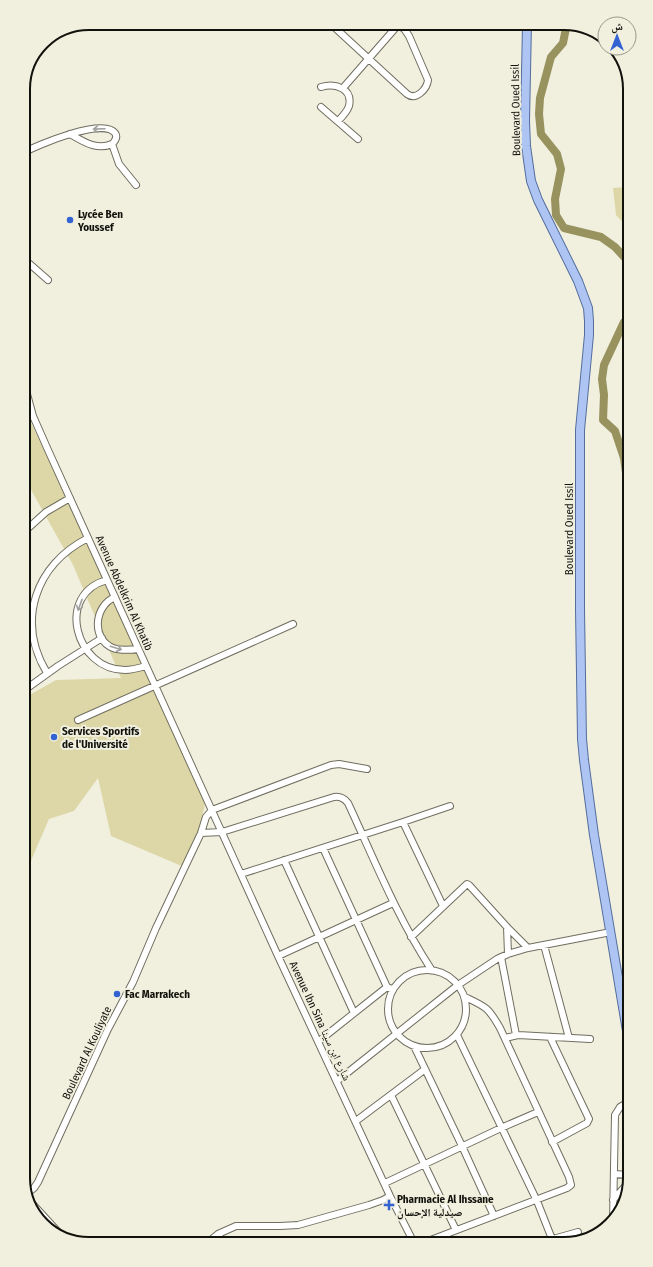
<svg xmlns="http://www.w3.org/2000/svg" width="653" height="1267" font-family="'Fira Sans Condensed','Noto Naskh Arabic',sans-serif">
<rect width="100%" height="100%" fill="#f1f0df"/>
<path fill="#ddd7a8" d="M626 187V226L616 215 613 188Z
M24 394 32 425 156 685 206 799 198 837 184 867 111 836 98 778 74 811 49 819 27 870 26 697 56 680 121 678 73 565 25 479Z"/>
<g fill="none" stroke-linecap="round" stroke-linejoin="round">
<path stroke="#98925f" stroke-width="8" d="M567 23 563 43 551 57 540 98 539 114 541 134 557 154 561 169 555 199 556 215 564 228 601 237 615 247 626 259
M626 320 624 322 604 365 602 379 604 395 603 420 615 431 624 458 627 480"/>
<g stroke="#706e60" stroke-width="8">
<path id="minor" d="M332 25 407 94C416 101 427 89 428 80L409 36 405 30 399 25
M321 87C335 83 353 88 349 106 347 112 342 117 338 121
M343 88 398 25
M321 107 358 139
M112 144 119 164 136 185
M23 153C37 145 104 117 115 133 118 137 115 141 112 144 96 151 83 141 70 134
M24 259 48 280
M24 383 33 416 48 450 278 956 390 1196 413 1241
M25 417 33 416
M25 531 46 512 70 498
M107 580C55 594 75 670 125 670 132 670 139 668 146 666
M115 597C94 606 91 639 113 648 121 651 130 650 138 649
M47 673C16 621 35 565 88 538
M26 689 58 666 102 638
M78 720 293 624
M212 810 331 765 339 764 367 769
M403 822 450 806
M201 833 222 832 334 797C340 796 344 798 348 803 374 859 397 917 431 969
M323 848 387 987 392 989
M284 860 354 1013
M241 874 403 822 443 906
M507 927 508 954
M411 937 467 884 469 885 507 927 528 948
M544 945 569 1038
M278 956 393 903
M501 957 516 1035
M388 1009a39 39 0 1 1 78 0a39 39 0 1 1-78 0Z
M457 1035 537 1201 552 1239
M550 1037 589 1119 587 1123 552 1142
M505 1038 518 1035 590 1039
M319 1041 387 987
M414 1046 462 1146 494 1216
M337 1081 458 985 497 959 508 954 528 948 611 932
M391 1095 456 1230
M356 1121 424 1070
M614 1174 630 1175
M385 1183 501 1128 538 1112
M28 1193 34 1188 38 1182 108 1029 133 982 156 928 201 833 206 817 212 810
M28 1199 60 1234
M613 1200 629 1182
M613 1220 615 1115 620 1107 630 1101
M218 1234 223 1243
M553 1239 578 1232
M428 1241 567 1188 571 1185 569 1177 500 1028C488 1007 486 1007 465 997
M207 1243 218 1234 236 1226H280L298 1225 369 1205 383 1200 390 1196"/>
</g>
<g stroke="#546d9d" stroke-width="10">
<path id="major" d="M527 24 525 121 526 146 531 181 538 200 578 281 588 308 589 321V335L580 430V610L582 739 584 760 594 835 629 1043"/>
</g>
<use href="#minor" stroke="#fff" stroke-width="6"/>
<use href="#major" stroke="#aec5f3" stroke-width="8"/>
</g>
<defs><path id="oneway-shaft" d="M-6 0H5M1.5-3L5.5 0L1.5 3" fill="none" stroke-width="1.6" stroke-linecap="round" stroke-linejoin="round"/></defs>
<g stroke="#a0a09e">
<use href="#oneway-shaft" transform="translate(99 129) rotate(178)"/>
<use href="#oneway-shaft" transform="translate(80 605) rotate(110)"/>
<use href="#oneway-shaft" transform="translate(116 648) rotate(17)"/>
</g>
<g fill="#3363d2" stroke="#f1f0df" stroke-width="1.5">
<circle cx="70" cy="220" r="4"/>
<circle cx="54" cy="737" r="4"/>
<circle cx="117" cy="994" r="4"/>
<path d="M387 1199h4v4h4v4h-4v4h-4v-4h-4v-4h4z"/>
</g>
<g text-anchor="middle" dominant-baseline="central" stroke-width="4" stroke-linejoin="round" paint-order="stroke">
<g font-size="11" fill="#12120c" stroke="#f1f0df">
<text transform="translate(516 110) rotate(-91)">Boulevard Oued Issil</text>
<text transform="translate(569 529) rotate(-90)">Boulevard Oued Issil</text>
<text transform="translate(124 593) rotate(66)">Avenue Abdelkrim Al Khatib</text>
<text transform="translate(320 1021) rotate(65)">Avenue Ibn Sina شارع ابن سينا</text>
<text transform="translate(87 1053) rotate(-65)">Boulevard Al Kouliyate</text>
</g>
<g font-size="11" font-weight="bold" fill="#12120c" stroke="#f1f0df" text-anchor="start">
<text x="78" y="214">Lycée Ben<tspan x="78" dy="13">Youssef</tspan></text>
<text x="62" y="731">Services Sportifs<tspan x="62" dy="13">de l'Université</tspan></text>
<text x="125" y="994">Fac Marrakech</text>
<text x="397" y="1199">Pharmacie Al Ihssane<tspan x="397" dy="13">صيدلية الإحسان</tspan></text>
</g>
</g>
<path d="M0 0H653V1267H0ZM89 30H564A59 59 0 0 1 623 89V1178A59 59 0 0 1 564 1237H89A59 59 0 0 1 30 1178V89A59 59 0 0 1 89 30Z" fill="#f1f0df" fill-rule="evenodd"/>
<path fill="none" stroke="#12120c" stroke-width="2" d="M89 30H564A59 59 0 0 1 623 89V1178A59 59 0 0 1 564 1237H89A59 59 0 0 1 30 1178V89A59 59 0 0 1 89 30Z"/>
<g transform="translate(617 36)"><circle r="19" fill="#f1f0df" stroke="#98978b"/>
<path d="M0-3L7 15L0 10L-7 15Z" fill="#3363d2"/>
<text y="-6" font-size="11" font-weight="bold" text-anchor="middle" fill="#12120c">ش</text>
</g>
</svg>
